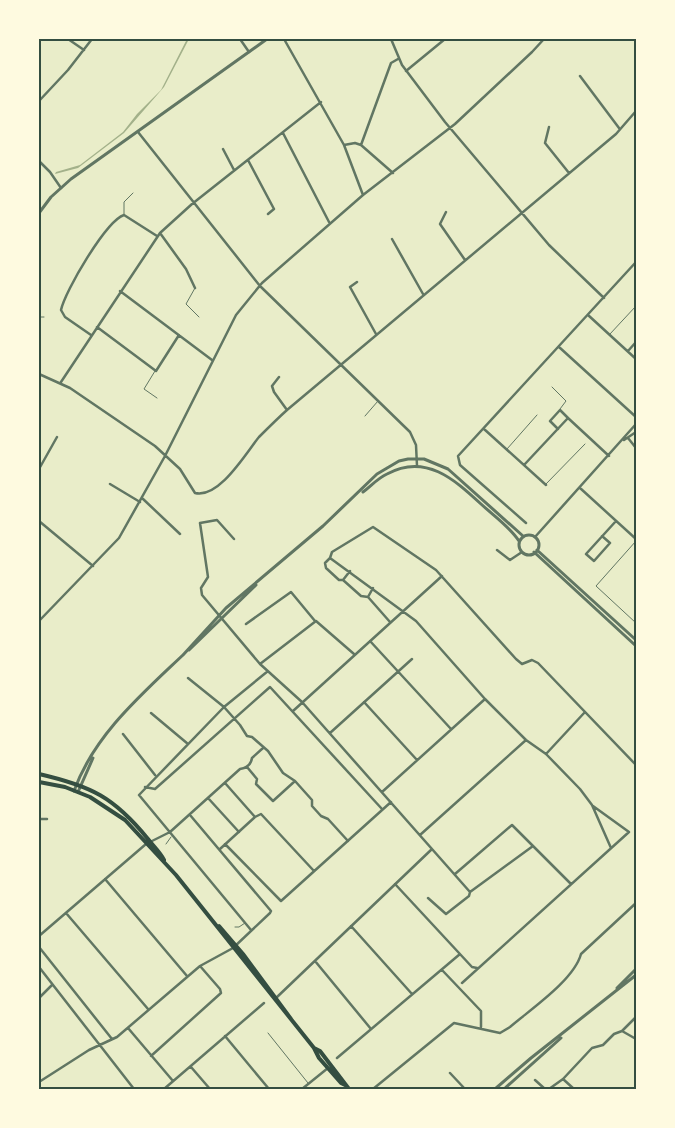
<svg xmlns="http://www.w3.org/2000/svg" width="675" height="1128" font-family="Commissioner,sans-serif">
<rect width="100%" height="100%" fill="#e9edc9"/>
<path fill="#a3b18a" d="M187 39H189L164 87 124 133 78 168 55 174 56 172 80 165 123 132 137 114 161 90Z"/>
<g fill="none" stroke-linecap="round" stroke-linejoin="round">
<path stroke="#617663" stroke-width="1" d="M124 214V202L133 193
M195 288 186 304 199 317
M39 317H44
M610 334 636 306
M155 371 144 389 157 398
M552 387 566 401 560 409
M365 416 378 401
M507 449 537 415
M546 484 585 444
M636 541 596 586 636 623
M166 844 171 837
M235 927H239L245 923
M268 1033 308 1083"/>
<path stroke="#617663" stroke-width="2.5" d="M68 39 84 50
M240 39 249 52
M284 39 344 145 363 195
M391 39 402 65 445 122 549 245 604 298
M636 39V44
M406 71 445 39
M580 76 619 128
M39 101 68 70 92 39
M549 127 545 143 569 173
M138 132 260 286 410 432 416 445 417 466
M283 133 329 222
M344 145 355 143 361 145 393 173
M361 145 391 63 398 59
M223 149 234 170
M248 160 274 209 268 214
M39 161 50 172 61 188
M446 212 440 224 465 260
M160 233 186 269 195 288
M392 239 423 294
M357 282 350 287 376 334
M120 291 212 360
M588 315 636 359
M97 327 156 371 179 335
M91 335 65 317 61 310C65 291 106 221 124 215L157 236
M559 347 636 417
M628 351 636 342
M39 374 70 388 155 446 180 469 195 493C219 499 246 453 259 437 268 428 277 419 287 410L616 134 636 111
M279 377 272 386 274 392 287 410
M61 382 160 233 192 204 321 102
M484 429 546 485
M558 429 550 421 560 410 568 418
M628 438 636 448
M624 440 636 432
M524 465 568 418 609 456
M39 469 57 437
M110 484 140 502
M580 488 636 539
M142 498 180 534
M39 521 93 566
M526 523 460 465 458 456 636 262
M602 536 610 543 594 561 586 554 616 521
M535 537 636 424
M234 539 217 520 200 523 208 577 201 588 202 595 260 664 302 702 470 892
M497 550 510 560 522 552
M330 558 332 552 373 527 436 570 516 659 522 664 532 660 538 663 636 765
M343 580 350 571
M368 597 373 588
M39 621 119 538 165 456 236 315 262 283 363 195 455 124 532 52 544 39
M390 622 368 597 361 596 343 580H339L326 568 325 563 330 558 416 621 485 699 526 740 546 754 580 789 592 805 611 848
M246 624 291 592 315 621
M370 641 451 729
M260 664 316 621 354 654
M188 678 224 707 240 725 247 736 252 737 268 751 283 773 295 781 312 800V806L321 816 328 819 348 841
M364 702 417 760
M293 711 442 576
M151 713 188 744
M330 733 412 659
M123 734 155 775
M546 754 585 712
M247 767 257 779 256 784 273 801 295 781
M225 783 255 817
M145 787 155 789 270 687 382 809
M382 792 485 699
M208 798 239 832
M255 817 261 814 314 871
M39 819H47
M420 835 526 740
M225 844 281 901 391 802
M220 849 255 817
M455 874 512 825 571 884
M105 879 187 976
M395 884 472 967 477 968
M428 898 446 914 469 896 470 892 533 846
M66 913 148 1009
M351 926 412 994
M251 930 139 795 224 707 268 671
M39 936 146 844 170 832 240 769C247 768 251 765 252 758L263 748
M39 947 112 1039
M315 961 371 1029
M39 967 134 1089
M442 970 481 1011V1027
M462 983 629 832 593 806
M39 998 52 985
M276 998 432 849
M128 1028 173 1081
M622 1031 636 1017
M225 1036 269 1089
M151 1056 221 993 220 989 200 966
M337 1058 460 954
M191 1067 210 1089
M450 1073 465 1089
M563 1079 574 1089
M535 1080 545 1089
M39 1082 89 1050 117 1037 200 966 233 948 270 913 271 911 190 815
M164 1089 264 1003
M302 1089 328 1068
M373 1089 454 1023 500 1033 510 1027C531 1009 574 980 581 954L636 903
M549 1089 563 1079 592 1048 603 1045 614 1034 622 1031 636 1039"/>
<path stroke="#617663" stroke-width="3" d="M39 213 51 197 71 179 267 39
M363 492C371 486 378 478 387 474 425 453 454 479 481 504 494 516 510 527 519 541
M519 545a10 10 0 1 1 20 0a10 10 0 1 1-20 0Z
M537 550 636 640
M534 552 636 646
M189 650 256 585
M183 655 226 608 323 526 377 474 399 461 408 459H424L448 469 523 536
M74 791C94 735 142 694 184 654
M78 792 93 758
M617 988 636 969
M495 1089 531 1058 636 975
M504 1089 561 1038"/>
<path stroke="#344e41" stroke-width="4" d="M39 774C91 786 114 797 148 839 153 846 160 852 164 860
M39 782 65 787 90 797 125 820 176 875 314 1048 319 1058 341 1083 345 1085
M219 926 243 954 291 1019
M314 1048 320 1051 349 1089"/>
</g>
<rect width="675" height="1128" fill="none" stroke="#fefae0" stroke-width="80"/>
<rect x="40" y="40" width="595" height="1048" fill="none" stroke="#344e41" stroke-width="2"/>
</svg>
